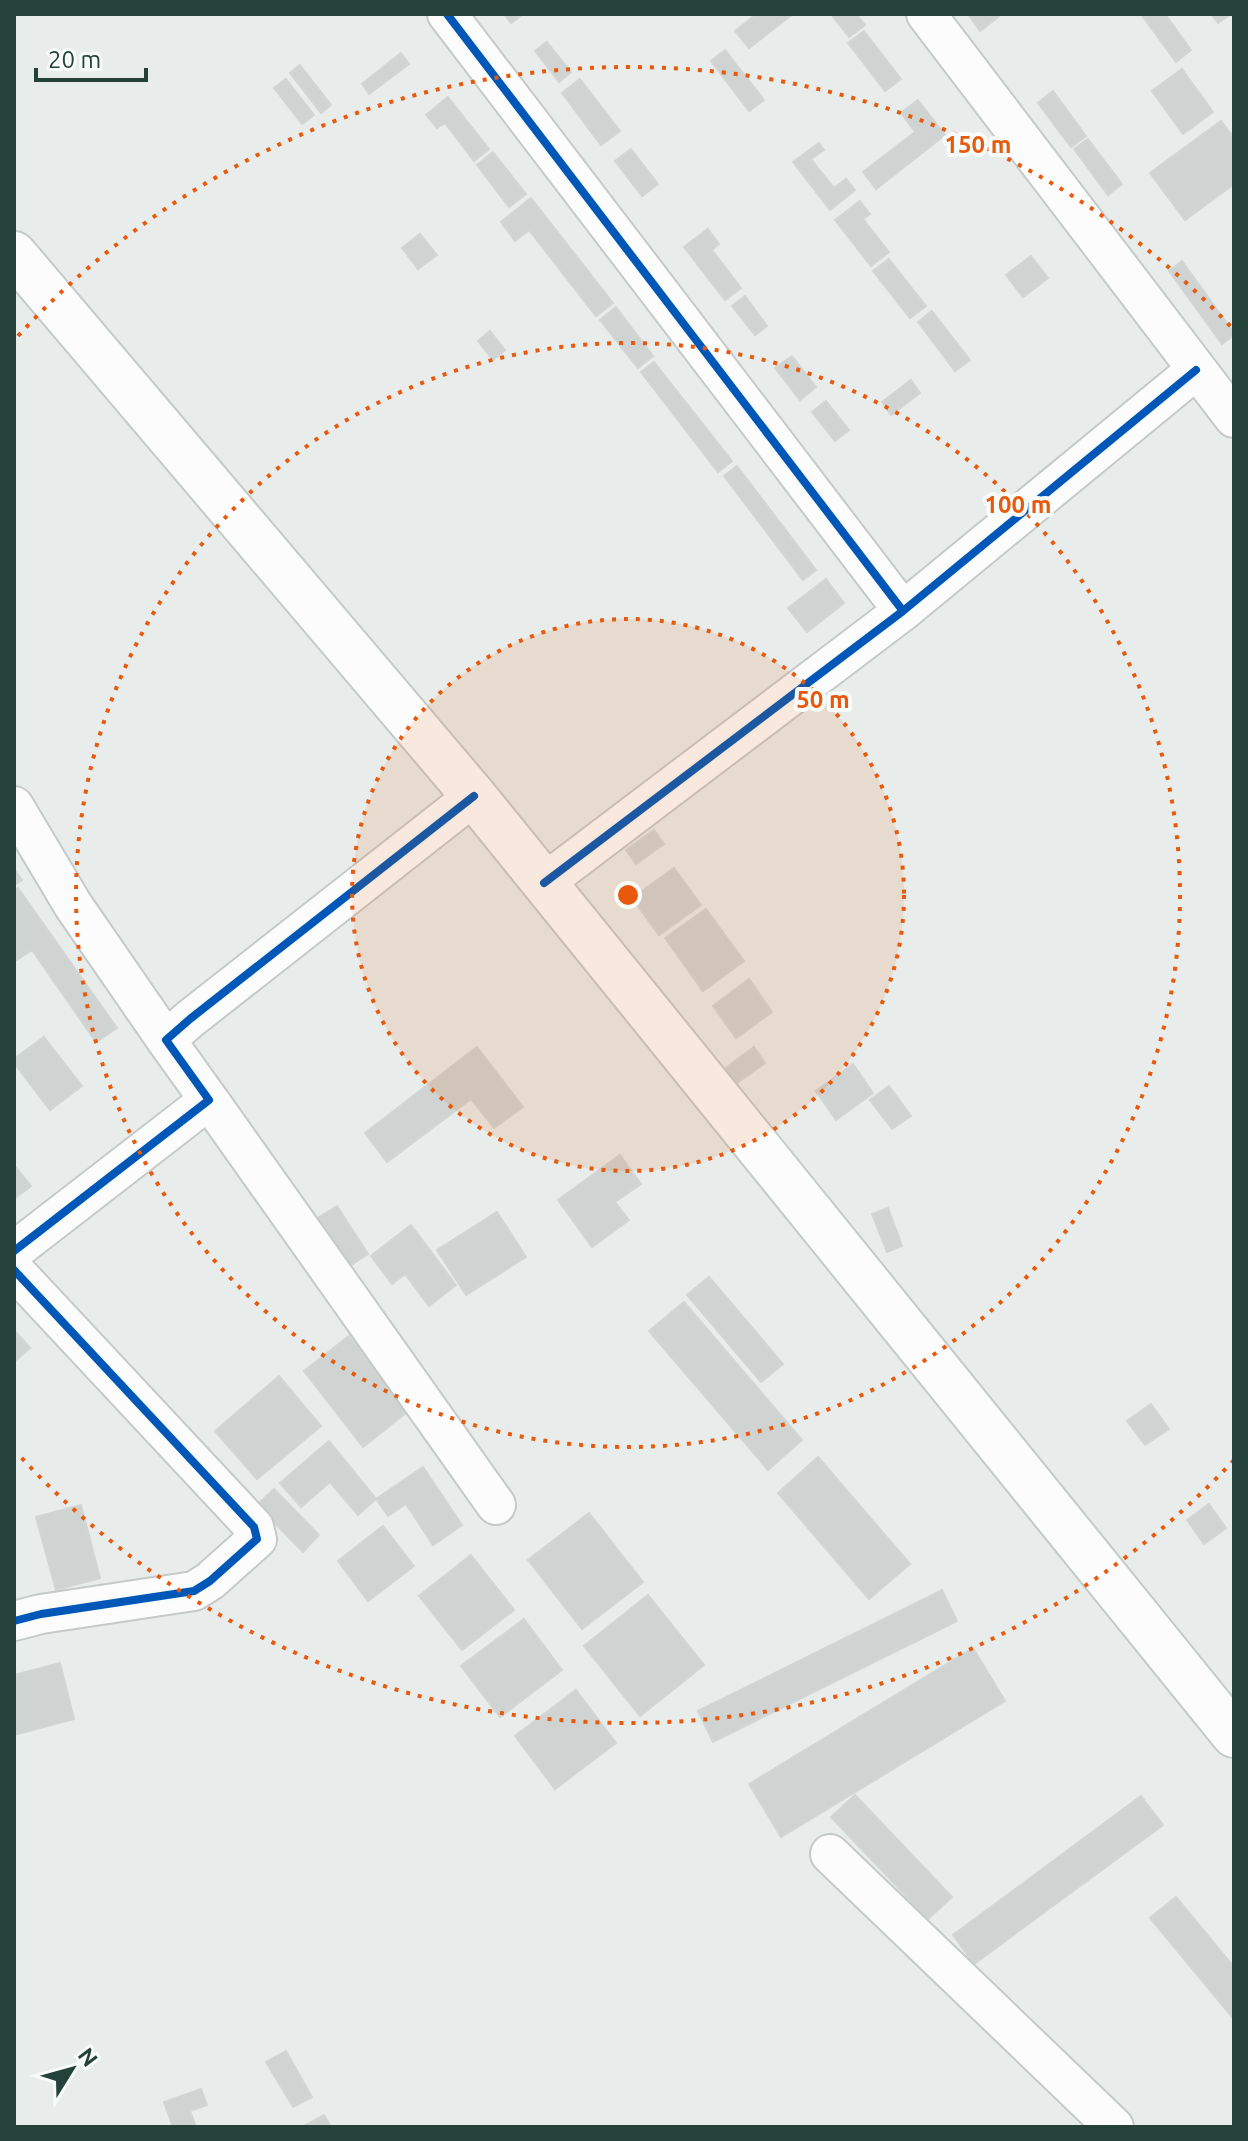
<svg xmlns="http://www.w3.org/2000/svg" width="1248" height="2141" font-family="Ubuntu,sans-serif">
<rect width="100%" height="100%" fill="#e8edeb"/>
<path fill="#cfd4d2" stroke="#d1d6d4" stroke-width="2" d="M504 14H523L511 23Z
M757 14H793L749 48 735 31Z
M831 14H856L865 25 849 37Z
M968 14H1002L980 31Z
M1141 14H1165L1191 50 1176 62Z
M1211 14H1231L1218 23Z
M864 31 901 79 885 91 848 43Z
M547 42 571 72 559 82 535 51Z
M725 50 764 100 749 111 711 61Z
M401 53 409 64 369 94 362 84Z
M300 65 331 105 321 113 290 73Z
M1182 69 1213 112 1183 134 1152 91Z
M286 79 314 115 302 124 274 88Z
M580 79 620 131 601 145 562 93Z
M1053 91 1086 136 1071 147 1038 103Z
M448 97 489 149 474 161 445 123 437 128 426 115Z
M918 100 945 135 876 189 863 172 915 132 901 113Z
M1221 121 1234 138V184L1185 220 1150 173Z
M1088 139 1122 184 1108 195 1074 149Z
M819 143 824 150 811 159 834 188 846 179 855 190 830 210 793 162Z
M631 149 658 184 642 196 615 161Z
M493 152 526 194 509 207 477 165Z
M531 198 613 303 596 316 529 230 515 241 501 222Z
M860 201 870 214 863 219 889 252 871 266 835 220Z
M708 229 719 244 712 250 741 288 725 300 684 247Z
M420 234 437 255 418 269 402 248Z
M1031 256 1048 278 1023 297 1006 275Z
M889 259 926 306 910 318 873 271Z
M1182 261 1234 333V335L1222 344 1169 271Z
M745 296 767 326 755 335 732 306Z
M616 307 653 356 638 368 600 320Z
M932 311 970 360 955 371 918 322Z
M490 331 505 350 493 360 478 341Z
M792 356 816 387 800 400 775 368Z
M654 362 732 461 718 472 641 372Z
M911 380 920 393 891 415 882 402Z
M826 401 849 430 835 441 812 412Z
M737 466 816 570 803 580 724 476Z
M826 579 844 603 807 632 788 608Z
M654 830 664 844 636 864 626 850Z
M674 868 701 905 659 935 632 898Z
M14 869 22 880 14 885Z
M18 888 117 1028 96 1042 32 950 14 962V891Z
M706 909 744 961 703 991 665 938Z
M749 979 772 1012 736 1038 713 1006Z
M44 1037 82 1086 50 1110 14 1063V1059Z
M477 1047 523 1107 494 1128 471 1099 387 1162 365 1133Z
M754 1047 765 1063 734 1085 723 1070Z
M853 1064 873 1093 836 1120 816 1091Z
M889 1086 911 1116 892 1129 870 1100Z
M620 1155 641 1184 615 1202 629 1220 592 1247 558 1200Z
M14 1165 31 1186 14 1199Z
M337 1206 368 1254 348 1267 316 1219Z
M888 1208 902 1246 887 1252 872 1214Z
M497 1212 526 1257 466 1295 437 1250Z
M411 1225 456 1285 429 1306 405 1274 392 1284 371 1256Z
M709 1277 783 1364 761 1382 687 1295Z
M684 1302 802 1440 768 1470 649 1331Z
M14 1330 30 1348 14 1362Z
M349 1336 407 1412 363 1447 304 1371Z
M279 1376 321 1426 257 1479 215 1431Z
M1151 1404 1169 1429 1145 1445 1127 1421Z
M329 1441 376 1499 358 1515 330 1482 301 1507 280 1483Z
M818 1457 910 1564 869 1599 778 1493Z
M423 1467 462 1525 433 1545 406 1504 388 1516 376 1499Z
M274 1489 319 1535 303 1552 257 1505Z
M1209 1504 1226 1528 1204 1544 1187 1520Z
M81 1505 100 1578 56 1590 36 1517Z
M589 1513 643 1582 582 1629 528 1560Z
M383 1526 414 1566 368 1601 338 1561Z
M471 1555 514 1610 462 1650 419 1596Z
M942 1590 957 1621 713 1742 698 1711Z
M648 1595 704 1665 640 1716 584 1646Z
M524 1619 562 1670 500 1717 461 1666Z
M973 1648 1005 1701 781 1837 749 1784Z
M60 1663 74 1719 14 1735V1675Z
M576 1690 616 1743 555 1789 515 1736Z
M855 1795 952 1897 928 1919 831 1817Z
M1141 1796 1163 1825 974 1964 953 1935Z
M1176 1897 1234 1967V2016L1232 2017 1150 1918Z
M286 2051 312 2097 293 2107 266 2062Z
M201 2089 207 2105 190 2111 196 2127H173L164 2102Z
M324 2115 331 2127H302Z"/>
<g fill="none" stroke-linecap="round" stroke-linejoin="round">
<g stroke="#c5cac8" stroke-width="42">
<path id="minor" d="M447 14 903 611
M926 14 1234 418
M14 806 73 905 166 1040
M544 883 903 611 1196 370
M209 1100 496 1505
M14 1251 209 1100 166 1040 190 1019 474 796
M14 1270 254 1527 257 1539 210 1581 194 1591 41 1614 14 1621
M830 1854 1114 2127"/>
</g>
<g stroke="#c3cbc8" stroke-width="48">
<path id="secondary" d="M14 254 474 796 1234 1735"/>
</g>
<use href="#minor" stroke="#fcfcfc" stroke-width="38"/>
<use href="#secondary" stroke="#fcfcfc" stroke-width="44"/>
<g stroke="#f7fbf9" stroke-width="13">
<path id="cycleway" d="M447 14 903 611
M544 883 903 611 1196 370
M14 1251 209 1100 166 1040 190 1019 474 796
M14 1270 254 1527 257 1539 210 1581 194 1591 41 1614 14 1621"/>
</g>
<use href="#cycleway" stroke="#0057b8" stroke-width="8"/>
</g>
<circle cx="628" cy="895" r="276" fill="#e8590c" fill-opacity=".12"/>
<g fill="none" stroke="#e8590c" stroke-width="4" stroke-dasharray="4 8">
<circle cx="628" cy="895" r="276"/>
<circle cx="628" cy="895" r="552"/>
<path d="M1234 1460A828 828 0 0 1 18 1454M18 336A828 828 0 0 1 1234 330"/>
</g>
<circle cx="628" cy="895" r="12" fill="#e8590c" stroke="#f7fbf9" stroke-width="4"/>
<g font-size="24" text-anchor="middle" font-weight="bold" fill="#e8590c" stroke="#f7fbf9" stroke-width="8" stroke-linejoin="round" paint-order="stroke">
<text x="978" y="153">150 m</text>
<text x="1018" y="513">100 m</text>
<text x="823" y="708">50 m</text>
</g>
<rect width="1248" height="2141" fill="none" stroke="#24423a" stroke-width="32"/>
<g transform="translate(72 2069) rotate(53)" stroke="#f7fbf9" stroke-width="6" paint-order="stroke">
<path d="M0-6L14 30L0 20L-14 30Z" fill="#24423a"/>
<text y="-12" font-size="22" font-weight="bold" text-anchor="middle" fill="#24423a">N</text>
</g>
<path d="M36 68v12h110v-12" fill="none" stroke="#24423a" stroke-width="4"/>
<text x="48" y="68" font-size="24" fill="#24423a" stroke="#f7fbf9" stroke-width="6" paint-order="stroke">20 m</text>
</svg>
